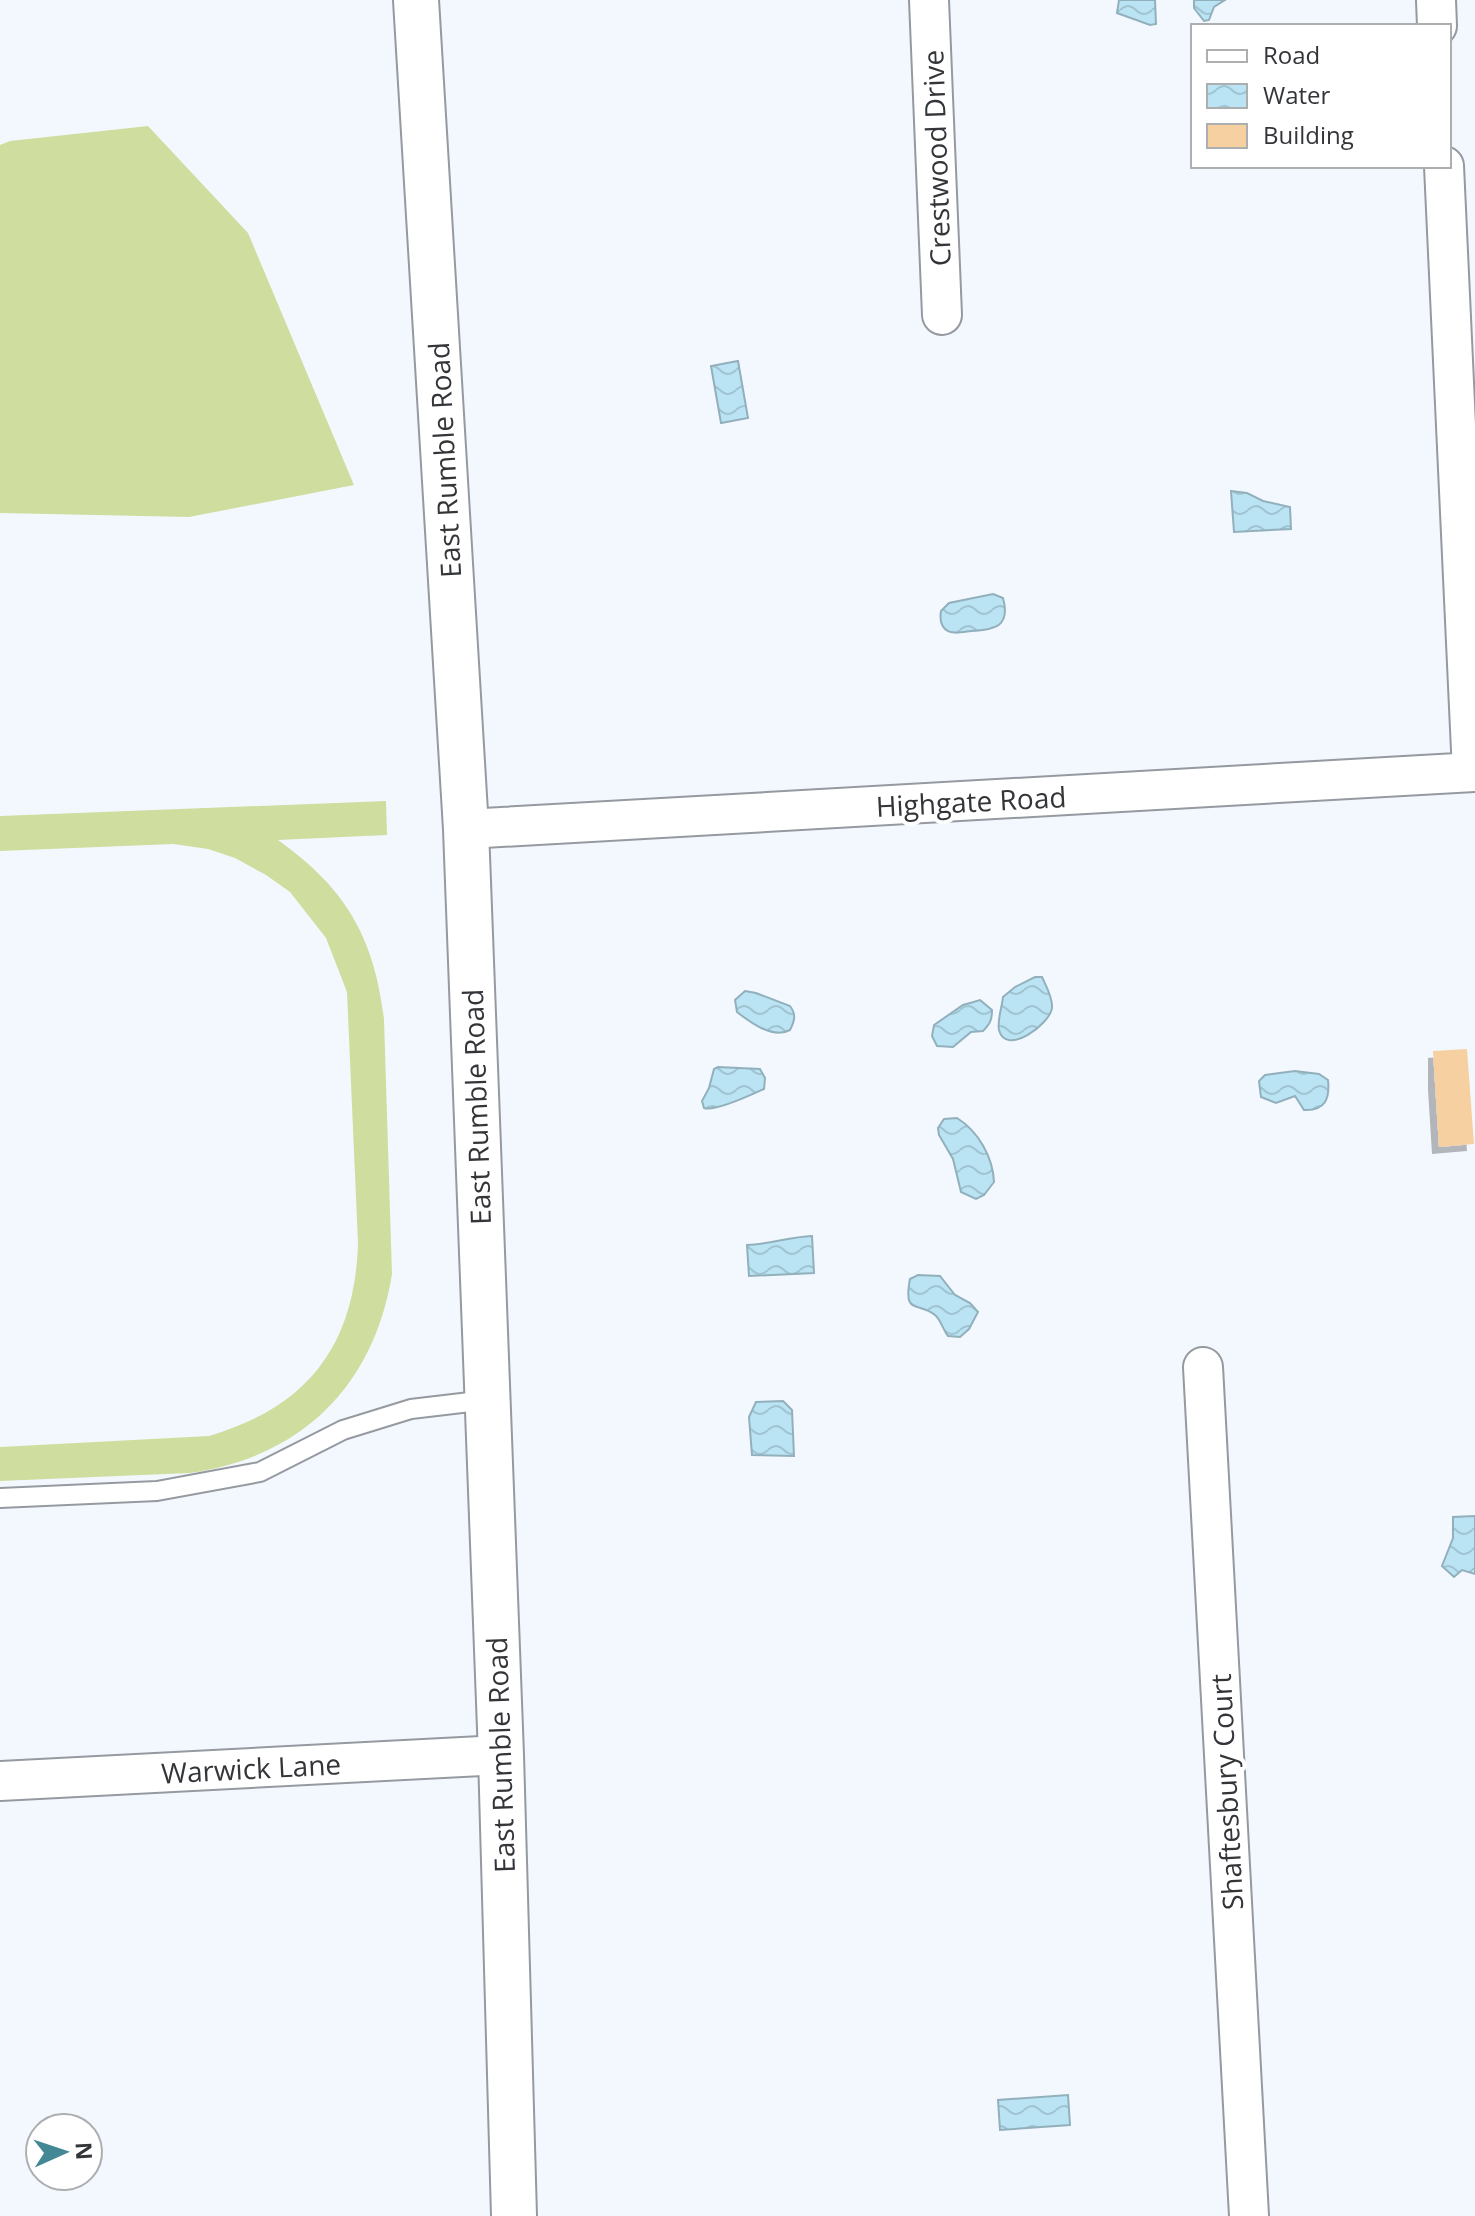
<svg xmlns="http://www.w3.org/2000/svg" width="1475" height="2216" font-family="'Open Sans',sans-serif">
<defs>
<pattern id="water-waves" width="16" height="10" patternUnits="userSpaceOnUse" patternTransform="scale(2)"><rect width="16" height="10" fill="#bae4f4"/><path d="M0 5q4-4 8 0t8 0" fill="none" stroke="#a0c4d2"/></pattern>
<filter id="shadow"><feDropShadow dx="-7" dy="7" stdDeviation="0" flood-color="#0004"/></filter>
</defs>
<rect width="100%" height="100%" fill="#f3f8ff"/>
<path fill="#cfdd9f" d="M148 126 248 233 354 485 189 517 0 513V145L10 141Z
M386 801 387 835 278 840C345 888 374 936 384 1019L392 1274C374 1386 302 1457 190 1473L0 1481V1447L209 1436C308 1407 355 1345 358 1243L347 992 326 938 290 892 266 875 235 858 208 849 173 844 0 851V816Z"/>
<path fill="url(#water-waves)" stroke="#92b0bc" stroke-width="2" d="M1119 0H1155L1156 24 1150 25 1117 13Z
M1194 0H1225L1214 7 1209 20 1204 21 1194 8Z
M738 361 748 418 721 423 711 366Z
M1231 491 1247 493 1263 501 1290 507 1291 529 1234 532Z
M993 594 1003 598C1011 627 994 630 971 631 963 632 951 635 945 629 940 624 940 617 941 611L949 603Z
M1035 977H1042C1046 986 1053 998 1052 1008 1050 1024 1006 1057 999 1030 997 1021 1002 1007 1003 997L1015 987Z
M745 991 756 993 790 1006C797 1015 794 1022 790 1030 773 1039 751 1023 737 1012L735 1000Z
M980 1000 992 1010C992 1020 990 1024 983 1031L971 1032 953 1047 937 1046 932 1036 934 1025 963 1005Z
M718 1067 760 1069 765 1078 764 1089C751 1095 715 1112 704 1108L702 1101 709 1088 714 1069Z
M1295 1071 1319 1074 1328 1080C1330 1099 1325 1111 1304 1110L1295 1096 1276 1103 1261 1097 1259 1081 1265 1075Z
M957 1118C978 1131 993 1157 994 1182L984 1195 976 1199 961 1192 953 1159 939 1135 938 1128 944 1119Z
M812 1236 814 1273 749 1276 747 1245C770 1244 789 1237 812 1236Z
M918 1275 940 1276 955 1295 970 1303 978 1312 969 1329 960 1337 948 1336C943 1330 941 1320 935 1315 918 1301 903 1316 910 1279Z
M783 1401 792 1410 794 1456 752 1455 749 1417 756 1402Z
M1475 1516V1574L1462 1570 1454 1577 1442 1566 1453 1538V1517Z
M1068 2095 1070 2125 1000 2130 998 2100Z"/>
<path fill="#f7d0a2" filter="url(#shadow)" d="M1467 1049 1474 1144 1439 1147 1433 1051Z"/>
<g fill="none" stroke-linecap="round" stroke-linejoin="round">
<g stroke="#959aa0" stroke-width="22">
<path id="service" d="M0 1498 157 1491 260 1472 343 1430 411 1409 487 1400"/>
</g>
<g stroke="#959aa0" stroke-width="42">
<path id="minor" d="M929 0 942 315
M1436 0 1437 26
M1444 166 1472 772
M466 829 1475 772
M1203 1367 1249 2216
M0 1781 501 1755"/>
</g>
<g stroke="#959aa0" stroke-width="48">
<path id="tertiary" d="M416 0 466 829 501 1755 514 2216"/>
</g>
<use href="#service" stroke="#fff" stroke-width="18"/>
<use href="#minor" stroke="#fff" stroke-width="38"/>
<use href="#tertiary" stroke="#fff" stroke-width="44"/>
</g>
<g text-anchor="middle" dominant-baseline="central" stroke-width="8" stroke-linejoin="round" paint-order="stroke">
<g font-size="28" fill="#333538" stroke="#fff">
<text transform="translate(936 158) rotate(-92)">Crestwood Drive</text>
<text transform="translate(444 460) rotate(-93)">East Rumble Road</text>
<text transform="translate(971 801) rotate(-3)">Highgate Road</text>
<text transform="translate(476 1107) rotate(-92)">East Rumble Road</text>
<text transform="translate(500 1755) rotate(-92)">East Rumble Road</text>
<text transform="translate(251 1768) rotate(-3)">Warwick Lane</text>
<text transform="translate(1226 1792) rotate(-93)">Shaftesbury Court</text>
</g>
</g>
<rect x="1191" y="24" width="260" height="144" fill="#ffffff" stroke="#adaeaf" stroke-width="2"/>
<rect x="1207" y="50" width="40" height="12" fill="#ffffff" stroke="#adaeaf" stroke-width="2"/>
<text x="1263" y="64" font-size="24" fill="#333538">Road</text>
<rect x="1207" y="84" width="40" height="24" fill="url(#water-waves)" stroke="#adaeaf" stroke-width="2"/>
<text x="1263" y="104" font-size="24" fill="#333538">Water</text>
<rect x="1207" y="124" width="40" height="24" fill="#f7d0a2" stroke="#adaeaf" stroke-width="2"/>
<text x="1263" y="144" font-size="24" fill="#333538">Building</text>
<g transform="translate(64 2152) rotate(87)"><circle r="38" fill="#ffffff" stroke="#adaeaf" stroke-width="2"/>
<path d="M0-6L14 30L0 20L-14 30Z" fill="#438894"/>
<text y="-12" font-size="22" font-weight="bold" text-anchor="middle" fill="#333538">N</text>
</g>
</svg>
